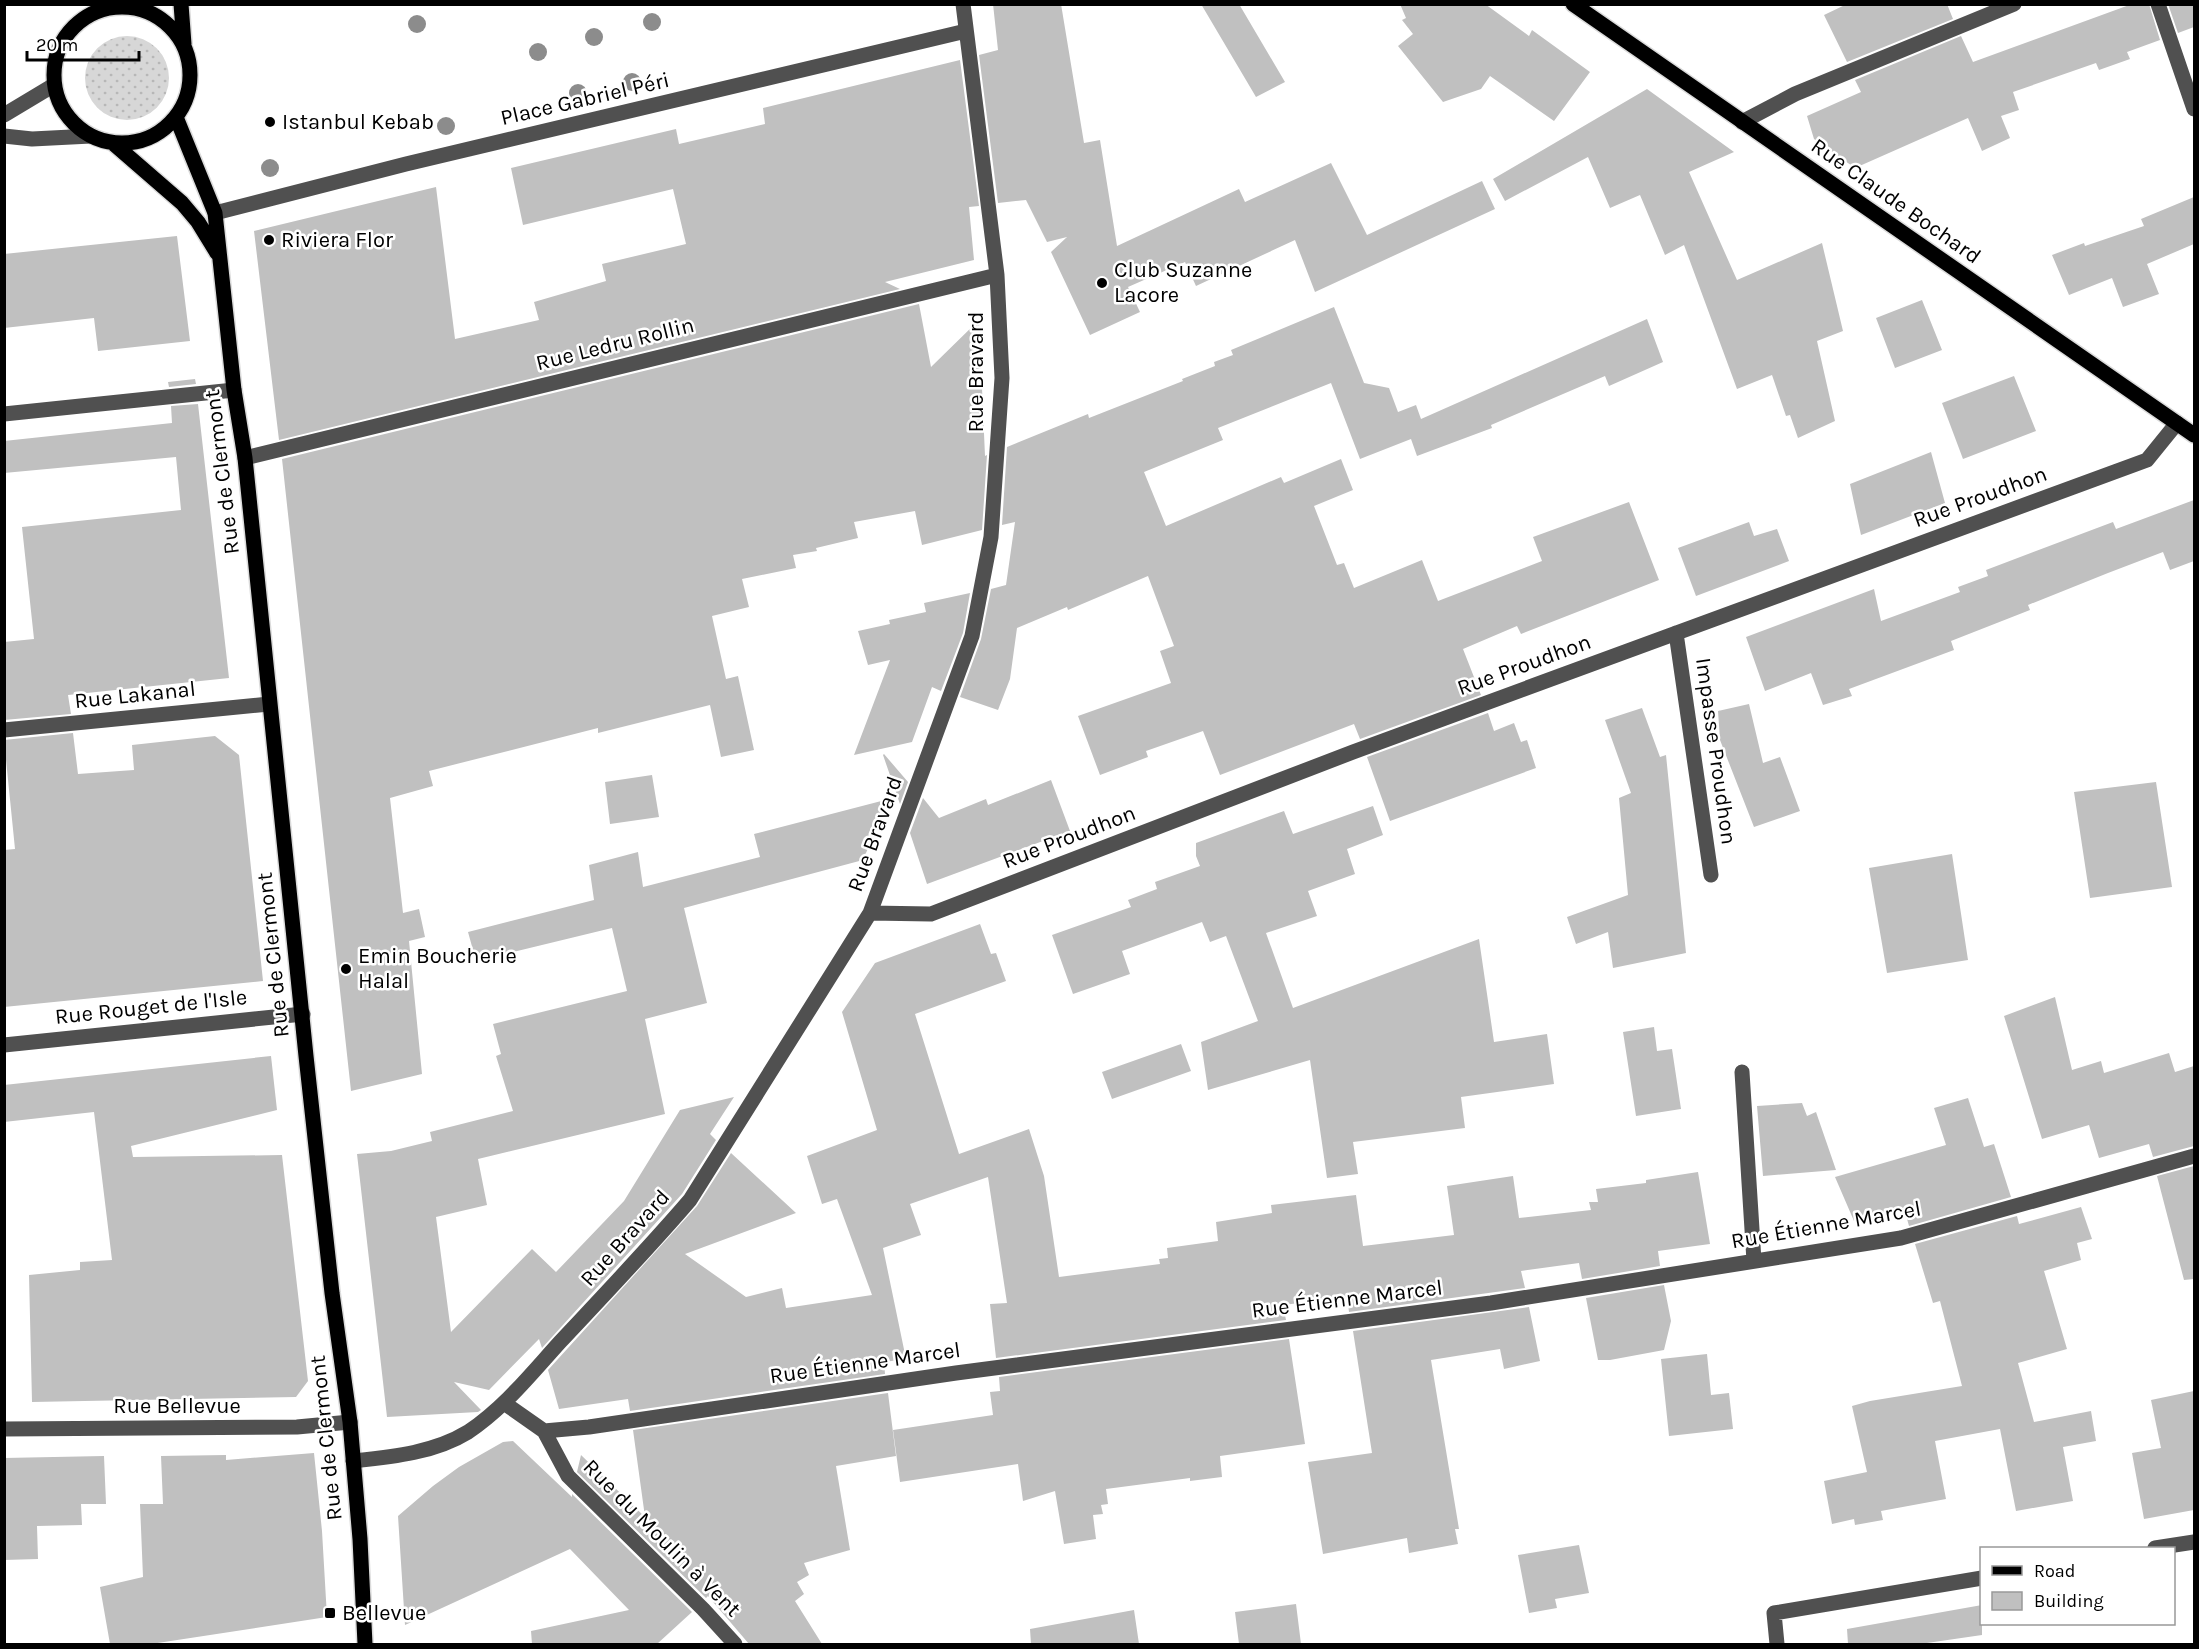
<svg xmlns="http://www.w3.org/2000/svg" width="2199" height="1649" font-family="Karla,sans-serif">
<defs>
<pattern id="grass-dots" width="8" height="8" patternUnits="userSpaceOnUse" patternTransform="scale(1.5)"><rect width="8" height="8" fill="#d7d7d7"/><path d="M2 2h.1M6 6h.1" fill="none" stroke="#b7b7b7" stroke-width="1.8" stroke-linecap="round"/></pattern>
</defs>
<rect width="100%" height="100%" fill="#fff"/>
<path fill="url(#grass-dots)" d="M85 78a42 42 0 1 1 84 0a42 42 0 1 1-84 0Z"/>
<path fill="#c0c0c0" d="M993 4H1061L1084 143 1100 140 1117 246 1239 189 1245 202 1331 163 1367 235 1482 181 1495 209 1315 292 1295 240 1196 286 1185 262 1128 287 1140 312 1090 335 1051 252 1067 237 1047 242 1026 200 998 203 979 55 998 50Z
M1201 4H1239L1285 82 1256 97Z
M1400 4H1485L1529 36 1532 30 1590 72 1554 121 1490 76 1481 89 1443 102 1398 46 1413 34 1402 20 1406 18Z
M1847 4H1947L1953 19 1847 62 1824 15Z
M2132 4H2149L2160 40 2127 52 2130 59 2099 70 2096 63 2013 92 2019 110 2001 116 2010 138 1982 151 1968 118 1855 168 1814 139 1807 116 1861 92 1855 80 1961 36 1973 62Z
M2168 4H2194V27L2178 33Z
M960 60 979 206 969 207 974 260 885 282 900 289 279 440 254 231 436 187 455 339 539 320 534 302 606 281 602 264 686 244 673 189 523 225 511 168 676 129 679 144 765 124 763 108Z
M1647 89 1734 152 1689 172 1737 280 1822 243 1843 331 1817 341 1835 421 1798 438 1790 415 1786 416 1772 375 1737 389 1684 245 1665 255 1640 195 1610 208 1588 157 1505 201 1493 179Z
M2194 197V244L2147 264 2159 294 2123 307 2112 278 2069 295 2052 255 2084 243 2085 246 2144 226 2141 219Z
M177 236 190 341 98 351 94 318 4 328V254Z
M1922 300 1942 350 1895 368 1876 318Z
M919 304 931 367 979 320 985 456 987 455 982 530 922 545 915 511 854 522 858 538 816 548 817 551 793 555 796 568 742 579 749 607 712 616 726 679 738 676 754 750 721 757 710 705 598 733V728L429 771 433 786 390 798 403 913 419 909 425 937 409 941 422 1074 351 1091 282 459Z
M1334 307 1364 383 1389 388 1398 412 1416 405 1421 419 1647 319 1663 362 1609 386 1605 376 1491 425 1492 428 1417 456 1411 439 1360 459 1331 383 1218 428 1223 440 1144 472 1166 526 1281 477 1284 483 1341 459 1353 490 1314 506 1337 565 1344 563 1354 588 1422 560 1438 601 1542 561 1533 537 1629 502 1659 580 1521 634 1517 626 1463 649 1481 695 1360 739 1354 724 1220 775 1203 731 1146 751 1148 757 1100 775 1078 716 1171 683 1160 651 1174 646 1148 576 1068 610 1067 607 1017 628 1010 679 998 710 960 697 981 639 991 589 1006 585 1015 522 1002 525 1007 447 1088 414 1089 418 1183 381 1182 379 1215 366 1214 362 1233 355 1231 350Z
M2014 376 2036 431 1963 459 1942 403Z
M195 379 196 384 169 387 168 382Z
M198 404 229 678 68 695 71 714 4 720V642L34 639 22 527 181 510 176 457 4 473V441L172 423 171 406Z
M1931 452 1945 503 1861 535 1850 484Z
M2194 500V561L2170 570 2163 552 2108 573 2028 605 2030 610 1951 641 1954 650 1849 689 1852 696 1823 705 1811 673 1765 691 1746 637 1874 589 1881 621 1960 592 1958 587 1988 576 1986 570 2113 522 2116 529Z
M1749 522 1754 536 1777 529 1789 561 1696 596 1678 548Z
M970 593 963 633 941 691 932 687 912 742 854 755 890 660 868 665 858 631 890 624 889 620 926 612 924 603Z
M1749 704 1763 763 1780 757 1800 811 1754 827 1720 740 1718 711Z
M1642 708 1660 757 1666 755 1686 953 1613 968 1608 932 1576 944 1567 917 1628 895 1619 798 1631 793 1605 720Z
M1488 713 1494 731 1514 723 1521 742 1527 740 1536 768 1390 821 1367 757Z
M73 733 78 774 134 770 132 745 215 736 239 755 263 981 4 1007V850L15 849 4 740Z
M884 754 908 782 900 804 883 755Z
M652 775 659 817 610 824 605 782Z
M1051 780 1070 831 927 884 910 833 923 798 939 818 986 799 988 805Z
M2156 782 2172 887 2090 898 2074 792Z
M889 799 863 860 684 908 707 1003 645 1019 665 1114 478 1159 487 1205 436 1217 451 1332 532 1249 556 1272 624 1201 680 1110 734 1097 710 1134 716 1140 682 1194 542 1348 539 1339 489 1390 454 1382 481 1410 478 1412 387 1417 357 1154 391 1151 432 1141 430 1132 513 1111 496 1056 501 1054 493 1024 627 991 612 928 476 961 468 932 594 900 589 865 638 852 643 887 760 857 754 834Z
M1373 806 1383 835 1347 849 1355 874 1308 891 1317 916 1266 933 1293 1008 1479 939 1494 1042 1547 1034 1554 1084 1461 1097 1465 1128 1353 1142 1358 1174 1327 1178 1310 1060 1208 1090 1201 1042 1258 1021 1226 936 1210 942 1202 922 1122 951 1130 974 1073 994 1052 935 1131 907 1128 900 1157 889 1155 882 1200 866 1196 856V843L1284 811 1293 834Z
M1952 854 1968 960 1887 973 1869 868Z
M980 924 991 954 996 953 1006 981 915 1014 959 1154 1029 1129 1044 1176 1059 1277 1160 1264 1159 1259 1168 1258 1167 1248 1218 1241 1216 1222 1272 1213 1271 1205 1356 1195 1363 1246 1454 1235 1447 1186 1513 1176 1519 1218 1591 1210 1589 1202H1598L1596 1189 1646 1183V1180L1698 1172 1710 1244 1658 1251 1660 1266 1582 1279 1579 1263 1521 1271 1525 1288 1349 1312 1347 1297 1316 1301 1283 1305 1286 1320 996 1358 990 1304 1007 1303 988 1177 910 1204 921 1235 883 1248 906 1359 884 1362 885 1374 630 1411 628 1399 559 1409 548 1370 697 1206 731 1153 796 1213 685 1254 746 1297 782 1288 786 1308 872 1295 837 1199 822 1204 807 1156 877 1130 842 1012 875 963Z
M2055 997 2072 1070 2101 1061 2104 1073 2169 1053 2175 1072 2194 1066V1146L2153 1157 2149 1144 2099 1158 2089 1125 2042 1139 2004 1016Z
M1654 1027 1657 1051 1672 1049 1681 1109 1636 1116 1623 1032Z
M1181 1044 1191 1071 1112 1099 1102 1072Z
M271 1056 277 1110 131 1146 133 1157 282 1155 308 1381 296 1397 32 1402 29 1275 80 1270V1262L112 1260 94 1112 4 1122V1085Z
M1968 1098 1984 1147 1994 1144 2011 1197 1909 1226 1904 1208 1854 1221 1835 1177 1946 1145 1934 1108Z
M1802 1103 1807 1116 1816 1112 1836 1170 1763 1176 1757 1106Z
M2194 1166V1279L2184 1280 2157 1176Z
M2081 1207 2092 1239 2077 1243 2081 1260 2044 1271 2067 1349 2018 1363 2034 1422 2091 1411 2096 1441 2063 1447 2073 1501 2016 1511 2000 1429 1935 1441 1946 1499 1881 1511 1883 1520 1855 1525 1854 1519 1832 1524 1824 1481 1867 1472 1852 1406 1870 1401 1962 1386 1940 1301 1933 1303 1915 1244 2017 1216 2019 1224Z
M1664 1285 1671 1321 1664 1350 1610 1360H1598L1586 1298Z
M1529 1307 1540 1361 1504 1369 1500 1349 1431 1360 1459 1529H1455L1458 1544 1409 1553 1407 1538 1323 1554 1308 1462 1372 1453 1353 1331Z
M1289 1339 1305 1444 1220 1456 1222 1477 1190 1481V1478L1106 1489 1108 1504 1101 1505 1103 1514 1093 1515 1096 1539 1064 1544 1055 1491 1023 1501 1018 1464 900 1482 893 1430 993 1415 990 1392 1000 1391 999 1377Z
M1707 1354 1711 1395 1729 1393 1733 1429 1669 1436 1661 1359Z
M2194 1391V1510L2144 1519 2132 1453 2161 1448 2151 1400Z
M888 1393 896 1456 836 1466 850 1550 804 1563 809 1575 797 1582 804 1594 795 1601 822 1644H749L708 1596 706 1598 577 1472 581 1455 645 1517 633 1430Z
M513 1441 572 1497V1494L692 1612 657 1644H532L531 1631 629 1610 570 1549 405 1625 398 1516 433 1486 459 1467 503 1442Z
M314 1453 322 1531 327 1617 151 1644H110L100 1587 143 1577 140 1504H163L161 1456 226 1455V1460Z
M104 1456 106 1504H81L82 1525 37 1526 38 1559 4 1560V1458Z
M1579 1545 1589 1593 1555 1599 1557 1608 1529 1613 1518 1555Z
M1296 1604 1301 1644H1239L1235 1612Z
M1982 1605V1635L1920 1644H1848L1847 1629Z
M1134 1610 1139 1644H1031L1030 1629Z"/>
<g fill="none" stroke-linecap="round" stroke-linejoin="round">
<g stroke="#dbdbdb" stroke-width="18">
<path id="major" d="M181 4 184 44
M1573 4 2194 435
M54 75a68 68 0 1 1 136 0a68 68 0 1 1-136 0Z
M176 117 215 213 234 390 245 458 306 1056 332 1293 350 1422 360 1539 365 1644
M114 144 182 203 198 222 217 253"/>
</g>
<path stroke="#505050" stroke-width="15" d="M2158 4 2194 109
M4 115 54 85
M1742 122 1795 94 2014 4
M4 136 32 139 91 136
M215 213 406 164 966 31
M4 414 234 390
M245 458 997 275
M1676 633 1711 875
M4 730 269 704
M870 913 931 914 1353 752 2147 460 2177 423
M4 1045 303 1014
M1742 1072 1754 1261
M504 1403 544 1431 589 1427 956 1373 1491 1303 1901 1238 2194 1156
M4 1429 297 1427 350 1422
M544 1431 568 1476 703 1609 735 1644
M353 1461C391 1457 434 1453 468 1432 504 1408 531 1374 560 1342 604 1295 648 1249 690 1200L870 913 972 636 991 537 1002 378 997 275 963 4
M2155 1548 2194 1542
M1777 1644 1774 1613 1982 1578"/>
<use href="#major" stroke="#000" stroke-width="15"/>
</g>
<g fill="#8c8c8c">
<circle cx="652" cy="22" r="9"/>
<circle cx="417" cy="24" r="9"/>
<circle cx="594" cy="37" r="9"/>
<circle cx="538" cy="52" r="9"/>
<circle cx="632" cy="82" r="9"/>
<circle cx="578" cy="93" r="9"/>
<circle cx="446" cy="126" r="9"/>
<circle cx="270" cy="168" r="9"/>
</g>
<g fill="#000" stroke="#fff" stroke-width="2">
<circle cx="270" cy="122" r="6"/>
<circle cx="269" cy="240" r="6"/>
<circle cx="1102" cy="283" r="6"/>
<circle cx="346" cy="969" r="6"/>
<rect x="324" y="1607" width="12" height="12" rx="3"/>
</g>
<g text-anchor="middle" dominant-baseline="central" stroke-width="5" stroke-linejoin="round" paint-order="stroke">
<g font-size="22" fill="#000" stroke="#fff">
<text transform="translate(585 99) rotate(-13)">Place Gabriel Péri</text>
<text transform="translate(1896 201) rotate(35)">Rue Claude Bochard</text>
<text transform="translate(615 344) rotate(-14)">Rue Ledru Rollin</text>
<text transform="translate(976 372) rotate(-90)">Rue Bravard</text>
<text transform="translate(222 472) rotate(-97)">Rue de Clermont</text>
<text transform="translate(1980 497) rotate(-20)">Rue Proudhon</text>
<text transform="translate(1524 665) rotate(-20)">Rue Proudhon</text>
<text transform="translate(135 695) rotate(-6)">Rue Lakanal</text>
<text transform="translate(1716 751) rotate(82)">Impasse Proudhon</text>
<text transform="translate(875 834) rotate(-70)">Rue Bravard</text>
<text transform="translate(1069 837) rotate(-21)">Rue Proudhon</text>
<text transform="translate(273 955) rotate(-96)">Rue de Clermont</text>
<text transform="translate(151 1007) rotate(-6)">Rue Rouget de l'Isle</text>
<text transform="translate(1826 1225) rotate(-10)">Rue Étienne Marcel</text>
<text transform="translate(625 1238) rotate(-48)">Rue Bravard</text>
<text transform="translate(1347 1299) rotate(-7)">Rue Étienne Marcel</text>
<text transform="translate(865 1363) rotate(-8)">Rue Étienne Marcel</text>
<text x="177" y="1406">Rue Bellevue</text>
<text transform="translate(326 1438) rotate(-96)">Rue de Clermont</text>
<text transform="translate(662 1538) rotate(45)">Rue du Moulin à Vent</text>
</g>
<g font-size="22" fill="#000" stroke="#fff" text-anchor="start">
<text x="282" y="122">Istanbul Kebab</text>
<text x="281" y="240">Riviera Flor</text>
<text x="1114" y="270">Club Suzanne<tspan x="1114" dy="25">Lacore</tspan></text>
<text x="358" y="956">Emin Boucherie<tspan x="358" dy="25">Halal</tspan></text>
<text x="342" y="1613">Bellevue</text>
</g>
</g>
<rect width="2199" height="1649" fill="none" stroke="#000000" stroke-width="12"/>
<rect x="1980" y="1547" width="195" height="78" fill="#ffffff" stroke="#999999" stroke-width="1.5"/>
<rect x="1992" y="1566" width="30" height="9" fill="#000000" stroke="#999999" stroke-width="1.5"/>
<text x="2034" y="1577" font-size="18" fill="#000000">Road</text>
<rect x="1992" y="1592" width="30" height="18" fill="#c0c0c0" stroke="#999999" stroke-width="1.5"/>
<text x="2034" y="1607" font-size="18" fill="#000000">Building</text>
<path d="M27 51v9h112v-9" fill="none" stroke="#000000" stroke-width="3"/>
<text x="36" y="51" font-size="18" fill="#000000" stroke="#ffffff" stroke-width="4.5" paint-order="stroke">20 m</text>
</svg>
